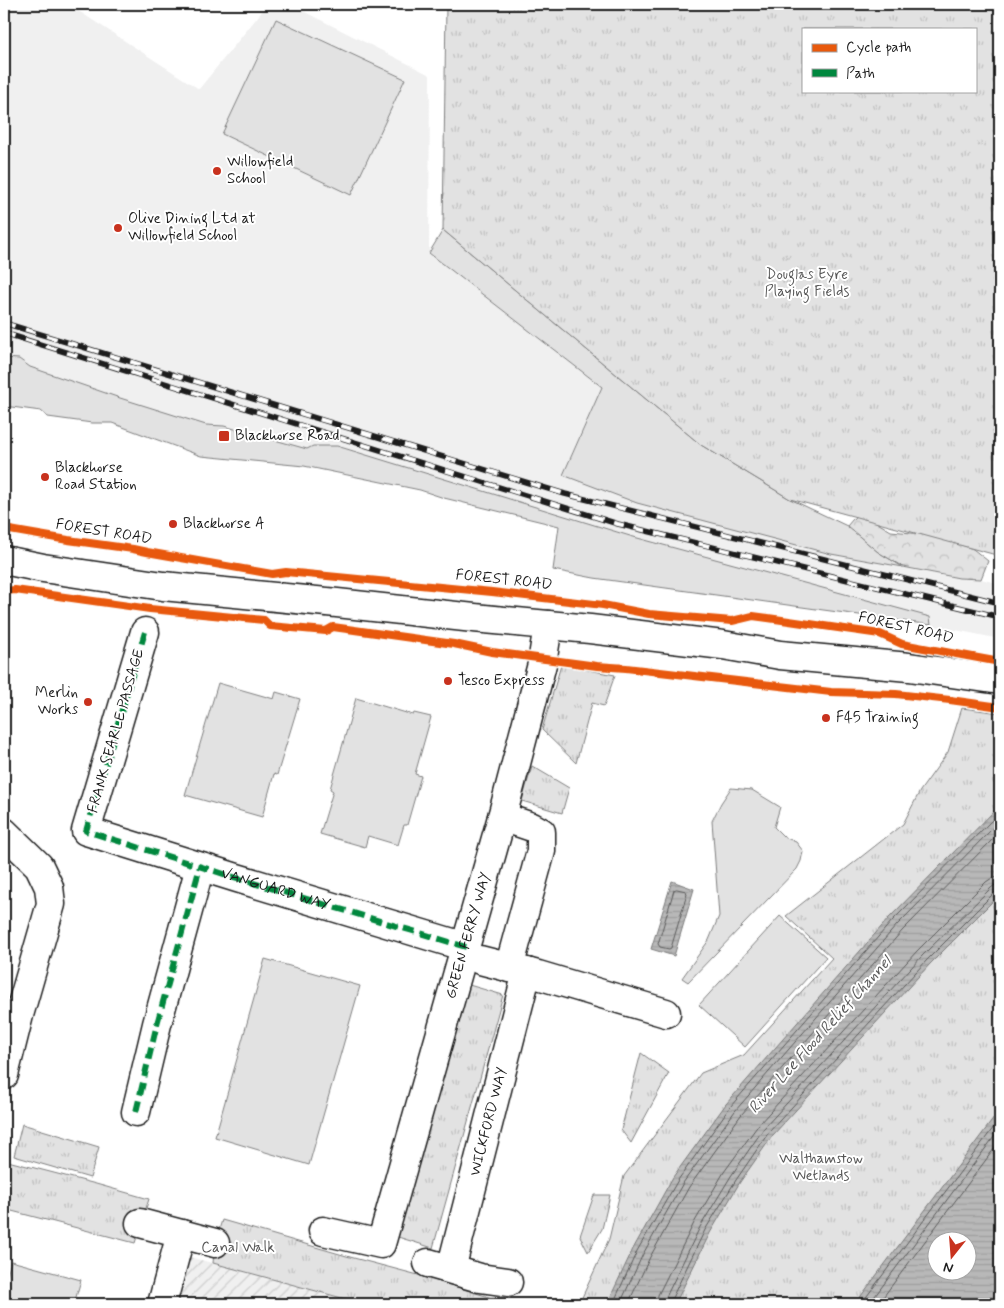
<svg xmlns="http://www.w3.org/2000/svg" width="1004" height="1308" font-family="Mynerve,sans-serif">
<defs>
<pattern id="industrial-furrows" width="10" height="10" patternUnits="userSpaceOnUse" patternTransform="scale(1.25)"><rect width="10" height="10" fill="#f0f0f0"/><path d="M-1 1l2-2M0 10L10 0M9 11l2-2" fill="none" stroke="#cdcdcd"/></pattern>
<pattern id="forest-crowns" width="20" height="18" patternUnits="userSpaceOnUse" patternTransform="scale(1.25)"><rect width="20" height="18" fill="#e2e2e2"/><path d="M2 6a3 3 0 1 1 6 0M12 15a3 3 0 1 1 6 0" fill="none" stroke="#c1c1c1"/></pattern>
<pattern id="park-tufts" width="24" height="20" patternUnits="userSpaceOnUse" patternTransform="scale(1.25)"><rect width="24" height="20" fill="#e2e2e2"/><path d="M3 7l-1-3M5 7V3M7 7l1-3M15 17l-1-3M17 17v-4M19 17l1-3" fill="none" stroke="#c1c1c1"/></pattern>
<pattern id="water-rules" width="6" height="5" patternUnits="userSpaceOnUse" patternTransform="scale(1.25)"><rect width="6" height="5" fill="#b8b8b8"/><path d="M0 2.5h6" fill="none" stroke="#9e9e9e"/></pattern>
</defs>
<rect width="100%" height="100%" fill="#fff"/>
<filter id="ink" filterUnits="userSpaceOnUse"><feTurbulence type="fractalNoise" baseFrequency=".02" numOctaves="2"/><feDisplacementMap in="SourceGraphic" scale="10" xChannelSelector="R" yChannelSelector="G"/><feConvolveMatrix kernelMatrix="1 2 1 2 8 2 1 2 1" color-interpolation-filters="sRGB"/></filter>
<g filter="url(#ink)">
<path fill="#f0f0f0" d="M4 4H56L77 10 199 89 268 4H289L430 75 429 253 602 387 563 474 831 554 959 578 981 579 1000 584V639L931 625 930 617 630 536 337 446 304 466 201 456 112 423H92L48 417 41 411 4 406Z"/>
<path fill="url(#industrial-furrows)" d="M186 1256 364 1304H175Z"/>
<path fill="#e2e2e2" stroke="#7f7f7f" d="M276 19 405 79 351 195 222 134Z
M443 230 701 445 790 499 847 526 878 552 903 567 831 554 637 503 563 475 602 387 429 253Z
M4 358 19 359 30 367 120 398 206 425 224 426 307 449 313 446H337L630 536 930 617 931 625 594 578 553 570 559 526 444 498 420 490 304 466 201 456 112 423H92L48 417 41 411 4 406Z
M218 683 274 699 276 692 300 699 277 775 274 774 262 817 185 795Z
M356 698 413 715 414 713 431 717 415 774 421 776 407 825H404L398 845 368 836 365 847 320 834 333 791 330 789Z
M731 788 752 790 780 807 774 827 784 837 796 842 803 851 801 861 797 869 688 982 682 978 709 940 719 916 712 821 721 803Z
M780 916 826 957 745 1047 699 1005Z
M265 959 360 986 309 1165 215 1137Z
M11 1261 81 1280 74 1304H4V1287Z"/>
<path fill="url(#forest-crowns)" stroke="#7f7f7f" d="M859 512 891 531 932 535 973 549 988 561 981 579 959 578 903 567 878 552 847 526Z"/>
<path fill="url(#park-tufts)" stroke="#7f7f7f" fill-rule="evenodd" d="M446 4H1000V556L790 499 701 445 443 230ZM803 29H975V91H803Z
M561 665 615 675 604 706 592 703 576 763 542 730Z
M962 708 1000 713V1304H579L609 1239 624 1176 701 1073 744 1055 832 958 786 916 903 824 920 791 948 752ZM936 1240H966V1270H936Z
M532 766 569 788 562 813 522 801Z
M469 985 503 995 433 1248 398 1237Z
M641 1053 669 1073 631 1143 621 1130Z
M22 1124 99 1147 90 1178 14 1156Z
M4 1160 96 1184 149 1199 135 1243 4 1209Z
M594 1195H610L602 1229 588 1252 580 1236Z
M222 1220 350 1257 422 1276 511 1304H364L213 1263 215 1243Z"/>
<path fill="url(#water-rules)" stroke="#7a7a7a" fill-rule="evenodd" d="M1000 805V894L930 964 773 1135 740 1182 710 1233 675 1304H607L633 1249 673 1177 726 1104 889 918Z
M672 881 694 889 674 956 651 949Z
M1000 1111V1304H855L997 1114ZM936 1240H966V1270H936Z"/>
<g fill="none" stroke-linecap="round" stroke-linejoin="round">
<path stroke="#5a5a5a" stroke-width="1" d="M677 889 686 891 687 894 671 948 669 949 660 947 658 944 674 890Z
M613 1304 637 1251 678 1180 730 1107 892 921 1000 812
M620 1304 643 1254 683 1183 735 1111 897 925 1000 821
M628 1304 650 1257 689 1187 741 1115 902 931 1000 832
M657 1304 658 1295 694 1223 724 1172 759 1124 917 951 986 882 992 878 1000 877
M664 1304 666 1297 700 1227 731 1176 764 1128 922 956 991 888 995 885 1000 884
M671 1304V1300L705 1230 736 1180 769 1132 927 960 995 892 1000 891
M861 1304 1000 1119
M869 1304 1000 1129
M878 1304 1000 1141"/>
<g stroke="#1c1c1c" stroke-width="31">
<g id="minor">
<path d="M145 632 86 831 237 878 466 947"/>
<path d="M502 817 532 827 541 832V851L509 968"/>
<path d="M4 832 39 866 49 887 51 904 19 1015 4 1075"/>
<path d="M480 960 538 975 666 1013"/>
<path d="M136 1112 157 1024 200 867"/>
<path d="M140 1223 215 1243"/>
<path id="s1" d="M323 1231 381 1244 502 817 542 664 548 625"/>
<path d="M428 1263 480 1278 508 1282"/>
<path id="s2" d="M451 1269 527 972"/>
<path d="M162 1304 181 1234"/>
</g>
</g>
<g stroke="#1c1c1c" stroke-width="31">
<path id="major" d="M4 560 43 568 163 586 337 603 474 618 590 629 723 645 780 655 909 667 1000 680"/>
</g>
<use href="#minor" stroke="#fff" stroke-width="28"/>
<use href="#major" stroke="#fff" stroke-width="28"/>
<g stroke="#1c1c1c" stroke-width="5.5">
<path id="rail" d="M4 323 565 494 1000 603
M4 333 618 524 1000 617"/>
</g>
<use href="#rail" stroke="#fff" stroke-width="4" stroke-dasharray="11" stroke-linecap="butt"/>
<g stroke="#00873e" stroke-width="6" stroke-dasharray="12 6" stroke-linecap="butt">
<path id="s3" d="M145 632 86 831 237 878 466 947"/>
<path d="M136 1112 157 1024 200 867"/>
</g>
<g stroke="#fff" stroke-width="11">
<path id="cycleway" d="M4 529 68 540 133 549 147 552 272 574 286 572 492 592 603 605 649 614 732 621 753 616 768 618 880 634 902 644 1000 662
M4 591 15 590 150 609 264 620 270 626 326 631 333 627 454 644 492 652 597 666 626 668 831 692 896 694 950 700 1000 707"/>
</g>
<use href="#cycleway" stroke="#e8590c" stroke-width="8"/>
</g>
</g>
<g fill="#c8321e" stroke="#fff" stroke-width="2">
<circle cx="217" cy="171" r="5"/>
<circle cx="118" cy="228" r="5"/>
<rect x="218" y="430" width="12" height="12" rx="2.5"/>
<circle cx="45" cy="477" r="5"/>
<circle cx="173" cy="524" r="5"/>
<circle cx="448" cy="681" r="5"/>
<circle cx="88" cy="702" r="5"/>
<circle cx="826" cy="718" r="5"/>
</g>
<g text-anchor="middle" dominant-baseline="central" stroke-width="4" stroke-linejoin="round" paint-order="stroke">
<g font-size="15" fill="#1c1c1c" stroke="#fff" text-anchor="start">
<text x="227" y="162">Willowfield<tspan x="227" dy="17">School</tspan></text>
<text x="128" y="219">Olive Dining Ltd at<tspan x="128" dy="17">Willowfield School</tspan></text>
<text x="235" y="436">Blackhorse Road</text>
<text x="55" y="468">Blackhorse<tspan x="55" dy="17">Road Station</tspan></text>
<text x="183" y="524">Blackhorse A</text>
<text x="458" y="681">Tesco Express</text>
<text x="78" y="693" text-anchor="end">Merlin<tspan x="78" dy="17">Works</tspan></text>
<text x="836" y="718">F45 Training</text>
</g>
<g font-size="15" fill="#575757" stroke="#fff">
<text x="807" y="275">Douglas Eyre<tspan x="807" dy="17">Playing Fields</tspan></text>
<text x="821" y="1159">Walthamstow<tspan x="821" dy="17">Wetlands</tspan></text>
<text x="238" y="1248">Canal Walk</text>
</g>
<g font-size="15" fill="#1c1c1c" stroke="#fff">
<text transform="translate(104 532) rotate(9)">FOREST ROAD</text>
<text transform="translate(504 580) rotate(6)">FOREST ROAD</text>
<text transform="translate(906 628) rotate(13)">FOREST ROAD</text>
<text transform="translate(116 731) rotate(-74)">FRANK SEARLE PASSAGE</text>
<text stroke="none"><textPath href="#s3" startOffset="406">VANGUARD WAY</textPath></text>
<text stroke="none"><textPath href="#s1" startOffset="380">GREEN FERRY WAY</textPath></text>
<text stroke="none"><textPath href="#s2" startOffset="152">WICKFORD WAY</textPath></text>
</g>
<g font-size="16" font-style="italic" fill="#5a5a5a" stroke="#fff">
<text transform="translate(820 1035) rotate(-48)">River Lee Flood Relief Channel</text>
</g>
</g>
<rect width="1004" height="1308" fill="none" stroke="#fff" stroke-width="20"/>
<rect x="10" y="10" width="984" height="1288" fill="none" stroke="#1c1c1c" stroke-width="2" filter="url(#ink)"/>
<rect x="802" y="28" width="175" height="65" fill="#ffffff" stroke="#a4a4a4"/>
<rect x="812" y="44" width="25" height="8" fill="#e8590c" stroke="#a4a4a4"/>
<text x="846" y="52" font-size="15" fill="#1c1c1c">Cycle path</text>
<rect x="812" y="69" width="25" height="8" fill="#00873e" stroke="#a4a4a4"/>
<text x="846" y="78" font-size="15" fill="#1c1c1c">Path</text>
<g transform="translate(952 1256) rotate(197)"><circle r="24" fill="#ffffff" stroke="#a4a4a4"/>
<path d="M0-4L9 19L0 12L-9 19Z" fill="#c8321e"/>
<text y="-8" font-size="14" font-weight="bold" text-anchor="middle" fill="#1c1c1c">N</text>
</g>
</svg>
